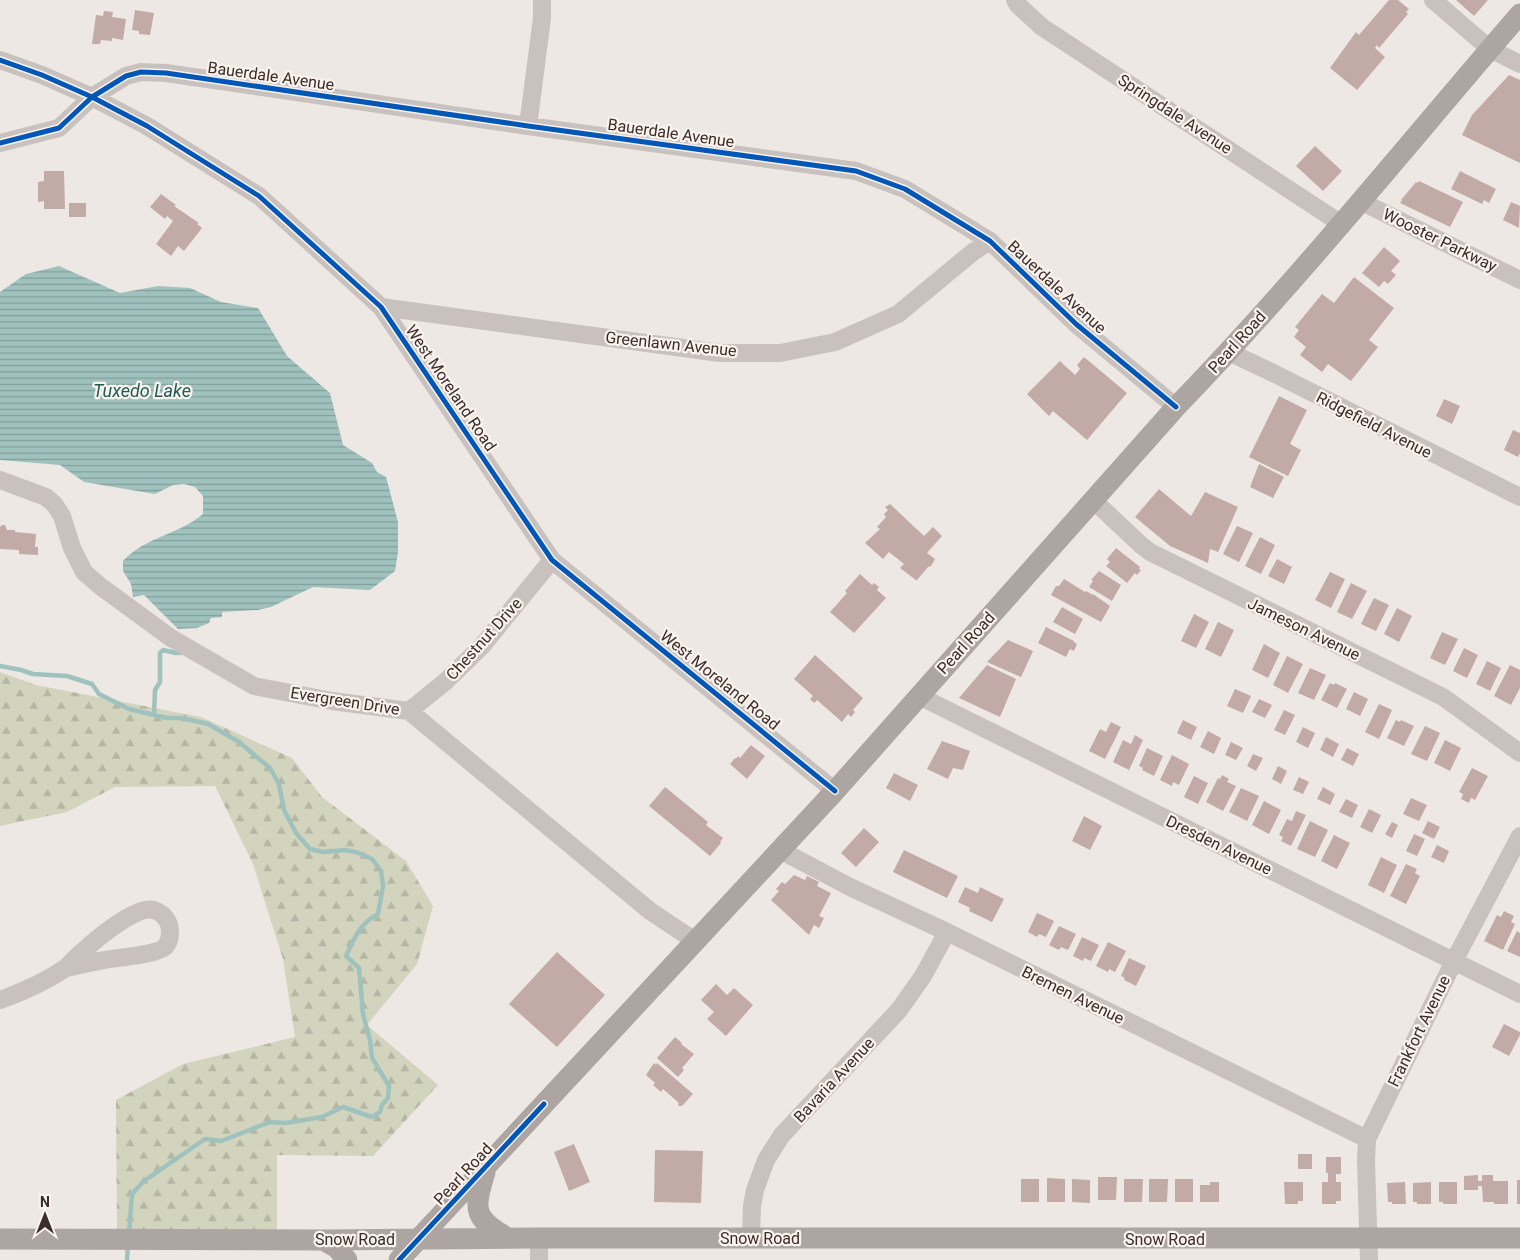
<svg xmlns="http://www.w3.org/2000/svg" width="1520" height="1260" font-family="Roboto,sans-serif">
<defs>
<pattern id="forest-firs" width="22" height="20" patternUnits="userSpaceOnUse" patternTransform="scale(1.25)"><rect width="22" height="20" fill="#d2d4be"/><path d="M5 1l3.5 6h-7zM16 11l3.5 6h-7z" fill="#b5b6a3"/></pattern>
<pattern id="water-rules" width="6" height="5" patternUnits="userSpaceOnUse" patternTransform="scale(1.25)"><rect width="6" height="5" fill="#a0c2be"/><path d="M0 2.5h6" fill="none" stroke="#839e9b"/></pattern>
</defs>
<rect width="100%" height="100%" fill="#eee8e4"/>
<path fill="url(#forest-firs)" d="M0 672 36 685 201 717 292 758 322 797 406 861 433 906 417 964 367 1025 438 1085 373 1156 277 1155V1231H117L116 1100 183 1064 295 1037 283 959 253 864 215 786 115 787 67 812 0 826Z"/>
<path fill="url(#water-rules)" d="M59 266 120 293 158 286 190 288 221 302 258 308 287 356 330 393 343 445 372 463 377 472 386 477 398 522V552L395 571 370 590 313 587 271 607 258 610 222 612V617L211 618 209 623 197 628 178 629 144 595 133 597 131 584 123 571V561C145 537 180 534 203 514V496L195 487 184 484 173 485 155 494 84 482 60 465 0 460V292L26 274Z"/>
<g fill="none" stroke-linecap="round" stroke-linejoin="round">
<path stroke="#a0c2be" stroke-width="4.5" d="M0 666 21 670 33 674 67 676 92 684 99 694 129 709 167 718H182L208 724 239 742 270 768 279 784 284 810 296 833 310 849 323 852 346 850 359 853 372 859 381 871 383 886 378 914C360 923 354 939 346 956L359 968 363 1014 370 1040 372 1058 389 1086 388 1098 382 1105 380 1112 372 1117 343 1107 322 1117 286 1123 270 1122 221 1141 205 1139 144 1181 132 1194 129 1234
M154 715 155 690 160 682V653L163 650 176 653H180
M127 1260 128 1244"/>
</g>
<path fill="#c2aaa6" d="M1389 0H1398L1409 9 1406 12 1408 14 1379 48 1377 45 1375 48 1385 57 1357 90 1330 68 1356 32 1359 35Z
M1456 0H1488L1474 16Z
M135 10 154 13 150 35 139 34V31L132 30Z
M104 11 113 12 112 17 126 19 123 40 112 38V41L101 40 100 44H92L96 15 103 16Z
M1509 75 1520 80V163L1462 135 1472 115Z
M1315 146 1342 171 1323 191 1296 166Z
M44 171H64L65 209H44V201L38 202V182L44 181Z
M1460 171 1496 189 1489 203 1484 200 1482 204 1451 189Z
M1419 181 1463 202 1450 227 1400 203 1402 201 1401 200 1416 182 1417 183Z
M161 194 176 205 174 206 199 223 197 224 202 228 184 251 178 246 171 256 156 244 173 221 167 216 165 219 150 207Z
M1511 202 1520 206 1519 228 1503 220Z
M69 203H86V217H69Z
M1384 247 1400 261 1391 271 1396 275 1388 284 1384 281 1379 287 1362 273Z
M1354 277 1394 308 1369 340 1378 347 1351 381 1328 364 1322 372 1300 355 1306 347 1294 337 1299 330 1295 327 1322 294 1334 303Z
M1084 357 1127 393 1087 440 1053 411 1049 416 1027 394 1060 361 1075 375 1080 369 1077 365Z
M1279 396 1307 410 1290 444 1301 450 1288 476 1249 457Z
M1444 399 1460 406 1452 424 1436 416Z
M1513 430 1520 433V453L1518 457 1504 450Z
M1259 464 1284 477 1273 498 1250 487Z
M1159 489 1191 516 1205 492 1238 507 1218 552 1210 549 1208 563 1170 546 1135 517Z
M890 504 924 536 933 527 942 536 927 553 935 559 931 566 928 567 917 580H916L900 568 904 564 889 552 883 559 865 543 880 529 877 527 886 517 884 514 888 510 885 507Z
M2 525H5L7 530H15V532L36 534 35 547H38V555L19 554V550L0 549V527Z
M1237 526 1253 533 1239 562 1223 554Z
M1260 537 1275 545 1261 574 1245 566Z
M1116 548 1140 567 1139 569 1141 570 1137 575 1135 573 1127 583 1106 566 1110 562 1107 559Z
M1277 559 1292 567 1284 584 1268 576Z
M1099 571 1121 585 1112 601 1089 587 1093 581 1091 580Z
M1330 572 1345 579 1331 608 1315 600Z
M860 574 872 585 874 583 879 587 877 590 886 598 854 633 830 612 847 593 845 591Z
M1064 579 1085 592 1086 591 1093 595V594L1110 606 1101 622 1051 595 1056 586H1059Z
M1351 583 1367 591 1352 619 1337 612Z
M1374 598 1389 605 1376 631 1361 624Z
M1062 607 1083 619 1075 634 1053 622Z
M1397 608 1412 616 1399 642 1384 634Z
M1194 614 1209 622 1196 648 1181 641Z
M1218 622 1234 630 1221 657 1205 649Z
M1046 627 1074 641V642L1077 644 1074 651 1070 649 1066 657 1038 643Z
M1442 632 1458 639 1445 665 1430 658Z
M1008 640 1033 651 1021 677 987 662Z
M1264 644 1280 653 1268 678 1252 670Z
M1464 648 1478 655 1467 678 1453 671Z
M815 655 863 698 853 710 855 712 851 717 848 714 842 722 817 700 814 703 810 699 813 696 794 679Z
M1287 656 1303 664 1288 693 1273 685Z
M1487 661 1501 668 1490 691 1476 684Z
M987 665 1016 679 1000 717 959 698Z
M1510 665 1520 670V688L1511 705 1494 696Z
M1310 668 1326 675 1314 700 1298 693Z
M1330 683 1334 685 1335 683 1347 689 1337 708 1321 700Z
M1235 689 1251 696 1243 713 1227 706Z
M1354 692 1368 699 1360 716 1346 709Z
M1259 699 1272 705 1265 718 1252 712Z
M1379 704 1392 710 1379 739 1365 732Z
M1284 710 1295 715 1285 735 1274 730Z
M1183 720 1197 727 1191 740 1177 733Z
M1396 720 1400 722 1401 720 1414 726 1404 746 1387 738Z
M1111 722 1121 727 1105 759 1089 751 1100 729 1106 732Z
M1425 726 1440 733 1427 761 1411 754Z
M1303 727 1315 733 1308 748 1296 742Z
M1208 731 1221 738 1214 754 1200 747Z
M1135 735 1143 740 1129 770 1113 762 1123 740 1131 744Z
M1326 737 1339 744 1333 757 1320 750Z
M1445 740 1461 748 1450 771 1434 763Z
M942 741 970 751 963 770 953 768 948 779 927 769Z
M1231 742 1243 748 1236 760 1225 755Z
M751 745 765 756 747 779 730 764 735 758 736 759 738 756 740 758Z
M1147 748 1163 756 1154 776 1142 770 1143 768 1139 766Z
M1347 748 1359 754 1353 766 1341 760Z
M1253 754 1263 758 1256 771 1247 766Z
M1172 755 1189 764 1179 785 1173 782 1172 786 1160 780Z
M1278 766 1287 771 1281 784 1272 779Z
M1472 768 1488 776 1475 800 1471 798 1469 803 1461 799 1463 794 1459 792Z
M894 773 918 785 910 801 886 788Z
M1222 775 1229 779 1227 782 1236 786 1223 811 1206 802 1218 778 1220 779Z
M1194 776 1208 783 1198 804 1184 797Z
M1299 777 1309 782 1303 794 1293 790Z
M665 787 708 822 706 825 723 838 720 842 721 843 710 856 649 806Z
M1323 787 1335 794 1330 805 1317 799Z
M1241 788 1259 796 1247 821 1229 812Z
M1411 798 1427 805 1419 821 1403 814Z
M1346 799 1358 805 1352 818 1339 812Z
M1264 801 1281 810 1269 834 1252 825Z
M1369 809 1381 815 1372 833 1360 827Z
M1296 811 1306 815 1291 846 1281 841 1283 837 1279 835 1287 819 1292 821Z
M1084 816 1102 826 1090 850 1072 841Z
M1310 821 1328 830 1315 857 1297 849Z
M1428 821 1440 827 1434 839 1422 833Z
M1392 822 1398 825 1392 838 1385 834Z
M864 828 879 842 856 867 841 853Z
M1414 834 1425 839 1417 856 1406 851Z
M1334 835 1350 843 1337 869 1321 861Z
M1437 845 1449 851 1444 863 1431 857Z
M904 850 958 876 947 898 893 872Z
M1381 857 1397 865 1384 893 1368 885Z
M1406 864 1417 869 1415 873 1420 876 1406 904 1390 896Z
M794 875 805 880 807 876 819 882 817 886 831 893 819 916 824 918 819 928 814 925 809 935 771 900 779 891 776 889 782 882 785 884Z
M965 887 978 893 980 887 1004 899 992 922 969 911 970 908 958 902Z
M1504 911 1514 916 1511 922 1515 924 1503 950 1484 941 1497 915 1501 917Z
M1037 913 1054 921 1046 937 1039 934 1037 937 1028 932Z
M1059 926 1076 934 1068 950 1061 947 1059 950 1049 945Z
M1517 931 1520 933V957L1507 951Z
M1082 937 1099 945 1091 961 1084 958 1083 961 1073 956Z
M1108 942 1126 951 1115 972 1109 969 1108 972 1096 966Z
M557 952 605 995 557 1047 509 1004Z
M1129 958 1146 966 1136 986 1124 980 1125 978 1121 976Z
M716 984 727 995 734 988 753 1005 726 1036 707 1019 714 1012 701 1000Z
M1504 1024 1520 1032V1035L1509 1056 1492 1047Z
M675 1037 682 1043 681 1044 694 1054 682 1068 684 1070 678 1077 657 1058Z
M654 1063 656 1065 657 1063 693 1094 682 1106H679L678 1104 679 1103 663 1089 661 1092 653 1085 655 1083 646 1075Z
M574 1144 590 1182 569 1191 554 1152Z
M655 1150 703 1151 701 1203 654 1202Z
M1298 1154H1312V1169H1298Z
M1326 1157H1341V1174H1336V1182H1341V1201H1336V1204H1322V1182H1328V1173H1326Z
M1478 1175V1181H1482V1175H1493V1181H1508V1204H1494V1202H1483L1482 1186H1478V1190H1464V1176Z
M1098 1177H1117L1116 1200H1098Z
M1047 1178 1065 1179V1202H1047Z
M1021 1179H1039V1202H1021Z
M1072 1179 1090 1180V1203L1072 1202Z
M1124 1179H1143L1142 1202H1124Z
M1149 1179H1168L1167 1202H1149Z
M1175 1179H1193V1202H1175Z
M1517 1180H1520V1204H1517Z
M1210 1182H1219V1202H1200V1185H1210Z
M1284 1182H1303V1201H1298V1204H1285Z
M1405 1182 1406 1204H1392V1202H1388L1387 1183Z
M1431 1182V1204H1417V1202H1413V1183Z
M1439 1182H1457V1204H1443V1202H1439Z"/>
<g fill="none" stroke-linecap="round" stroke-linejoin="round">
<path stroke="#c8c1bd" stroke-width="18" d="M1015 0 1018 5 1042 27 1340 223
M1433 0 1490 49 1520 64
M0 60 42 75 92 97 147 126 259 196 381 307 552 560 835 791
M528 126 542 18V0
M0 143 59 128 92 97 126 76 141 72 166 73 528 126 856 171 905 189 990 241 1076 324 1176 407
M1360 201 1520 280
M381 307 720 353H780L835 342 898 314 973 252 990 241
M1229 352 1271 372 1520 497
M0 480 46 497 55 505 62 516 72 548 84 572 100 586 171 638 254 686 332 701 409 711 650 911 695 941
M1093 500 1141 545 1150 552 1443 697 1520 753
M919 696 1520 994
M409 711 445 682 482 646 552 560
M780 850 850 887 947 932 1367 1139
M0 1000C22 992 45 982 64 969 70 964 75 958 81 953 95 940 136 905 154 910 160 912 165 916 168 922 171 929 171 941 165 947 157 955 112 958 99 961 87 963 76 966 65 968
M539 1238V1260
M751 1238 752 1206 755 1190 766 1160 782 1135 899 1010 923 976 947 932
M1369 1260 1366 1161 1367 1139 1454 961 1520 836"/>
<path stroke="#ada5a2" stroke-width="21" d="M485 1172C474 1209 472 1218 508 1238
M0 1239 323 1240 539 1238H1520
M323 1240 337 1248 347 1260
M399 1260 835 791 1176 407C1297 282 1406 146 1520 14"/>
<g stroke="#faf2ec" stroke-width="8">
<path id="cycleway" d="M0 60 42 75 92 97 147 126 259 196 381 307 552 560 835 791
M0 143 59 128 92 97 126 76 141 72 166 73 528 126 856 171 905 189 990 241 1076 324 1176 407
M399 1260 544 1104"/>
</g>
<use href="#cycleway" stroke="#0057b8" stroke-width="5"/>
</g>
<g text-anchor="middle" dominant-baseline="central" stroke-width="4.5" stroke-linejoin="round" paint-order="stroke">
<g font-size="16" fill="#3a2d2a" stroke="#faf2ec">
<text transform="translate(271 76) rotate(8)">Bauerdale Avenue</text>
<text transform="translate(1175 114) rotate(33)">Springdale Avenue</text>
<text transform="translate(671 133) rotate(8)">Bauerdale Avenue</text>
<text transform="translate(1440 240) rotate(26)">Wooster Parkway</text>
<text transform="translate(1057 287) rotate(43)">Bauerdale Avenue</text>
<text transform="translate(1237 342) rotate(-48)">Pearl Road</text>
<text transform="translate(671 344) rotate(6)">Greenlawn Avenue</text>
<text transform="translate(451 388) rotate(56)">West Moreland Road</text>
<text transform="translate(1374 425) rotate(27)">Ridgefield Avenue</text>
<text transform="translate(1304 629) rotate(26)">Jameson Avenue</text>
<text transform="translate(484 639) rotate(-48)">Chestnut Drive</text>
<text transform="translate(966 643) rotate(-48)">Pearl Road</text>
<text transform="translate(720 680) rotate(39)">West Moreland Road</text>
<text transform="translate(345 701) rotate(9)">Evergreen Drive</text>
<text transform="translate(1219 845) rotate(26)">Dresden Avenue</text>
<text transform="translate(1073 995) rotate(26)">Bremen Avenue</text>
<text transform="translate(1419 1031) rotate(-64)">Frankfort Avenue</text>
<text transform="translate(834 1080) rotate(-47)">Bavaria Avenue</text>
<text transform="translate(463 1174) rotate(-47)">Pearl Road</text>
<text x="760" y="1238">Snow Road</text>
<text x="355" y="1239">Snow Road</text>
<text x="1165" y="1239">Snow Road</text>
</g>
<g font-size="18" font-style="italic" fill="#1f5c58" stroke="#faf2ec">
<text x="142" y="390">Tuxedo Lake</text>
</g>
</g>
<g transform="translate(45 1215)" stroke="#faf2ec" stroke-width="4" paint-order="stroke">
<path d="M0-4L9 19L0 12L-9 19Z" fill="#3a2d2a"/>
<text y="-8" font-size="14" font-weight="bold" text-anchor="middle" fill="#3a2d2a">N</text>
</g>
</svg>
